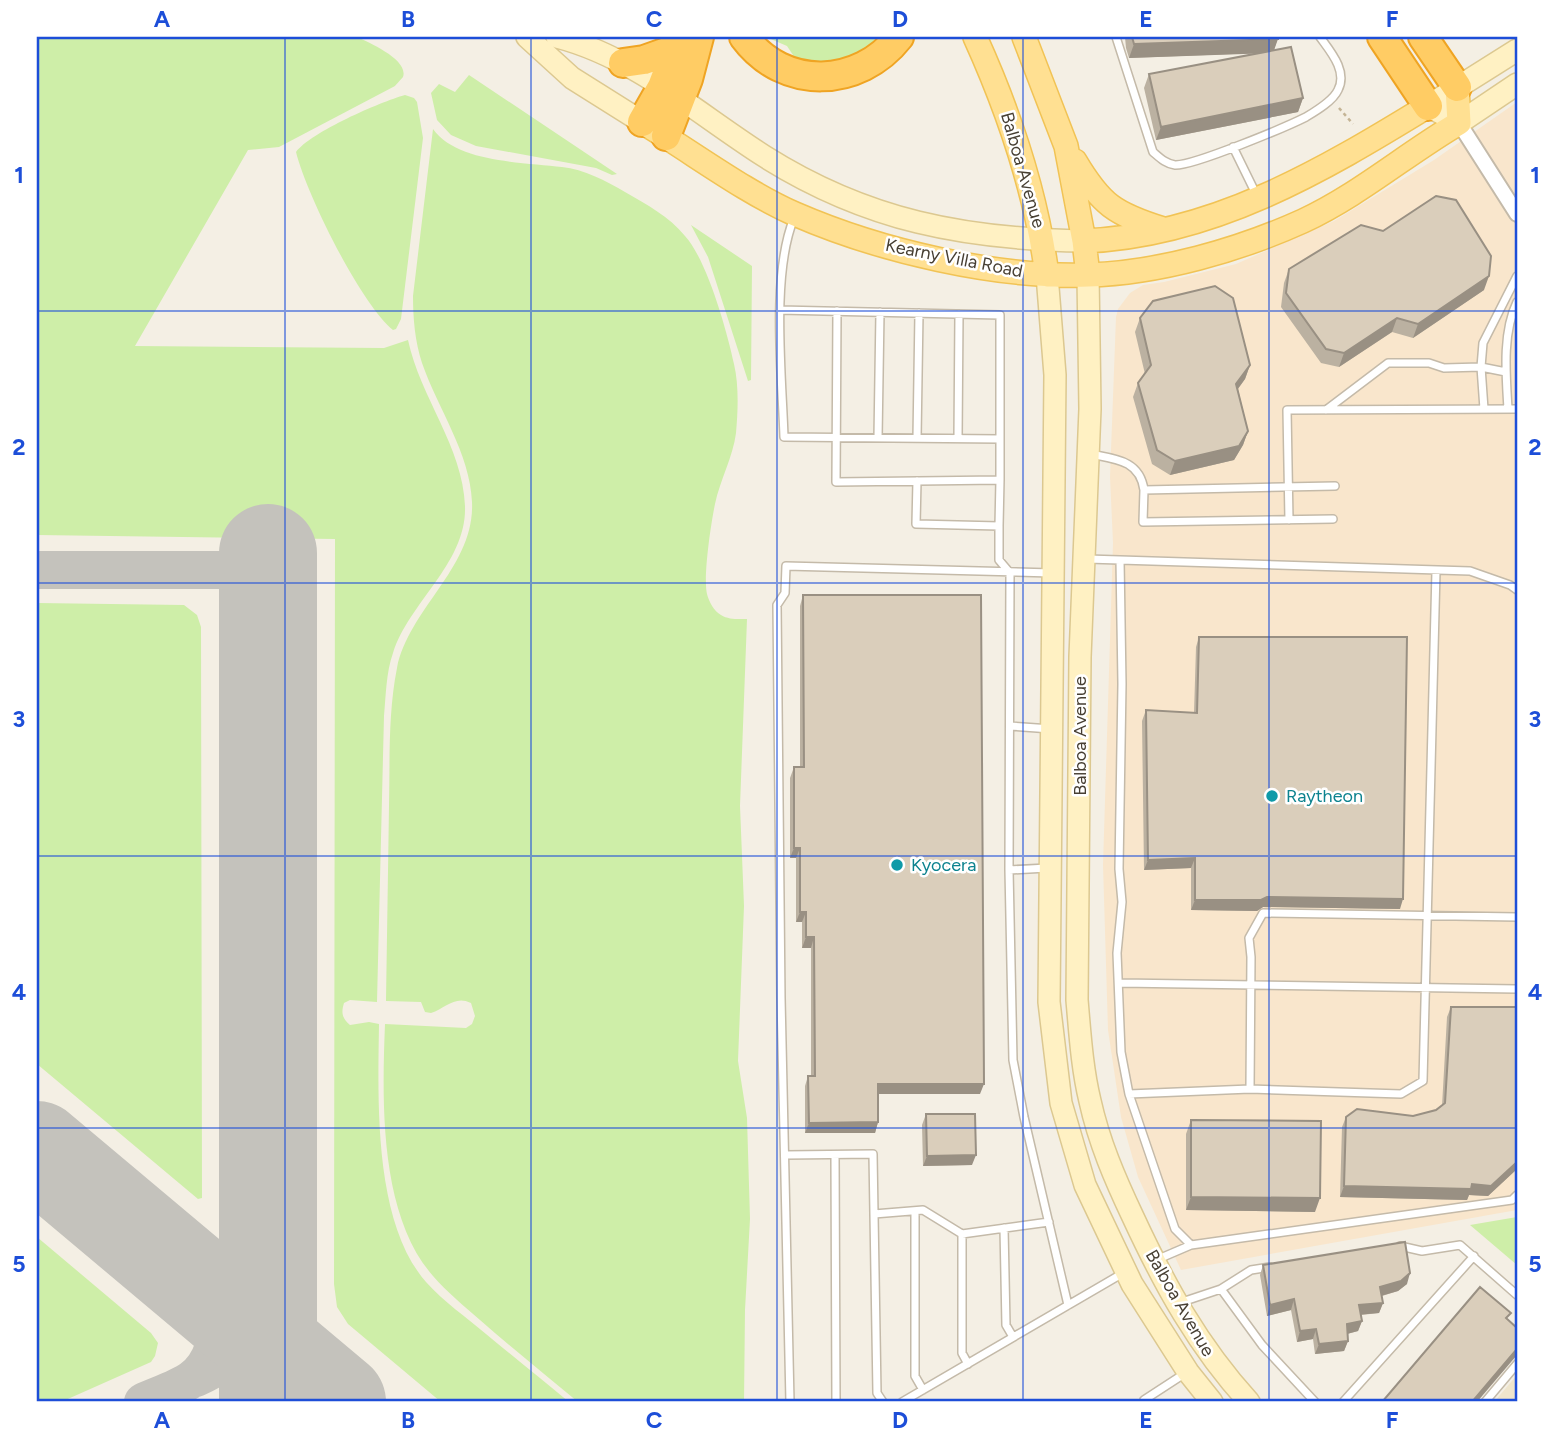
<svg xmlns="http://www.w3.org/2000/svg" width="1554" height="1439" font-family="Figtree,sans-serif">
<rect width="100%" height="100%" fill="#f4efe4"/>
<path fill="#f9e6cc" d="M1517 102V1210L1181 1270 1138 1177 1121 1117 1108 1030 1103 865 1113 543 1110 477 1116 317 1118 309 1130 293 1143 285 1164 282 1236 264 1334 221 1434 160Z"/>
<path fill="#efe5cc" d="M1517 1375V1402H1494Z"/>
<path fill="#ceeea8" d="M37 37H357C370 43 409 60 403 77 402 78 396 85 395 86L279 147 248 150 135 346 384 348 408 340C420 397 463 447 465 506 467 563 409 602 393 653 386 673 386 695 384 716L377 1002 350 1000 344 1003C341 1013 342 1018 350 1025L369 1022 379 1024C378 1099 373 1221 426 1282 444 1302 466 1317 486 1334 514 1357 541 1379 569 1402H441L348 1324 337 1307 334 1284 335 539 37 535Z
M766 37H882C853 60 831 67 795 58L787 46Z
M469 75 617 174 612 175 596 168 476 146 451 135 437 120 431 93 439 84 455 92Z
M405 95 414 98 417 102 423 138 401 319 396 329 393 330C360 303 306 193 296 152 311 132 380 102 405 95Z
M433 129C457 163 524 162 562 167 584 169 606 181 625 192 647 205 669 216 685 236 707 260 727 331 734 364 739 385 738 411 736 433 733 457 720 480 715 504 711 523 703 577 707 594 709 602 714 611 721 615 729 620 739 619 747 619L740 806 744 906 738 1061 747 1118 750 1219 745 1310 744 1402H578C545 1375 512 1348 480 1320 464 1306 447 1292 433 1276 379 1214 382 1101 385 1024L466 1028 472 1024 475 1016 471 1003C455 995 446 1008 431 1013L425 1012 421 1002 386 1001C387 936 388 871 389 806 390 760 388 713 397 668 409 608 475 567 472 502 470 453 438 409 422 363 415 341 413 319 413 296Z
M691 225 752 266 751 380 748 381 708 257Z
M37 603 184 605 197 615 201 627 202 1198 198 1199 37 1064Z
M1517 1217V1265L1470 1225Z
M37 1237 151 1333 158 1343 155 1356 151 1362 61 1402H37Z"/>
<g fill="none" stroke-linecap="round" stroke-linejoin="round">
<path stroke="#c4c2bc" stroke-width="38" d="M37 570H268
M196 1378C251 1353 263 1325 268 1268
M143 1402C158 1395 178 1389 192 1379 212 1364 222 1334 213 1310 210 1302 204 1294 200 1287"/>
<path stroke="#c4c2bc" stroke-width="98" d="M268 553V1402
M37 1150 337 1402"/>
<g stroke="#c4baa9" stroke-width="10">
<path id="lane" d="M1116 37 1153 152C1160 158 1166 164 1175 165 1193 166 1286 127 1306 117 1316 111 1333 101 1338 90 1348 71 1330 51 1320 37
M1233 147 1257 196
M780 310 1000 315V439L784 437C782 375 771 274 794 218
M837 311 836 482 1000 480V439
M1506 372 1481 367 1483 343 1517 276
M1508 409C1506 375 1502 333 1517 302
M1326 410 1388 363H1429L1444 368 1481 367 1484 409
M878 438 880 312
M917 438 919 313
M958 438 959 314
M1090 454C1115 459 1140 460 1144 490L1335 486
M917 481 916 524 999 526 1000 480
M1144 490 1143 522 1333 519
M1289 520 1287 410 1517 409
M999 526V560L1010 573 1009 870 1013 1060 1024 1117 1068 1305
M1087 559 1120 560 1122 684 1119 869 1122 902 1117 953 1121 1052 1129 1094 1250 1089 1251 957 1249 938 1263 913 1517 917
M1120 560 1470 571 1510 585 1517 590
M1010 726 1051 729
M1009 870 1047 868
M1120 983 1517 989
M1250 1089 1401 1094 1423 1081 1436 571
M1129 1094 1175 1229 1191 1245 1512 1200 1517 1195
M786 1155 873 1154 877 1393 883 1402
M835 1155 836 1402
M915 1211V1376L923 1390
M874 1214 923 1210 962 1234 1049 1222
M1004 1228 1006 1325 1013 1337
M962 1234V1353L968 1364
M1400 1246 1422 1251 1460 1245 1517 1295
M1156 1260 1191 1245
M1221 1289 1251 1270 1270 1267
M1179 1303 1221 1289 1262 1345 1315 1402
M790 1402 781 998 777 605 785 593 786 566 1052 573
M902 1402 1125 1272
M1145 1402 1144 1400 1187 1372
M1343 1402 1474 1256
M1485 1402 1517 1364"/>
</g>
<g stroke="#c4baa9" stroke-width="18">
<path id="street" d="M1459 123 1517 214"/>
</g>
<g stroke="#dcc890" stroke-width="24">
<path id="secondary" d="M527 37 572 78 642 122
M557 37C635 57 698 114 764 156 867 221 965 239 1084 241
M1517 50 1428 106 1459 123 1517 84
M1047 275 1055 375 1049 1002 1061 1103 1085 1185 1132 1284 1188 1372 1212 1402
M1088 275 1090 409 1080 657 1077 1000C1080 1034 1082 1068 1090 1101 1099 1142 1115 1179 1133 1217 1165 1286 1198 1346 1249 1402"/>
</g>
<g stroke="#f1c355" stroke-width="26">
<path id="primary" d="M975 37C1010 114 1036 191 1047 275
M1024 37 1066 146 1084 241 1088 275
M650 127C696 155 747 193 795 214 880 251 996 278 1088 275 1159 273 1239 250 1303 221 1359 195 1406 154 1459 123L1457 87
M1075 161C1101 205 1115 214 1163 229
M1084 241C1212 236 1322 171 1428 106"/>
</g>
<g stroke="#efa423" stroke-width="32">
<path id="highway" d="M744 37C784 91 859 88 899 37
M1382 37 1428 106
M1423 37 1457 87
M623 63 644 60 675 49
M642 122 662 87 681 37
M666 136 688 79 699 37"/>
</g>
<path stroke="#c4b495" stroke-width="2.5" stroke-dasharray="3.5 3.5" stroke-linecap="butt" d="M1339 108 1353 124"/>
<use href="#lane" stroke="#fff" stroke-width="7"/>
<use href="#street" stroke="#fff" stroke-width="14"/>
<use href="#secondary" stroke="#fff1c3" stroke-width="21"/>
<use href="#primary" stroke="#ffe092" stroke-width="23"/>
<use href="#highway" stroke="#ffcc64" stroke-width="28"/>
</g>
<path fill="#bbb1a1" d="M1125 37H1278L1274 50 1303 98 1298 112 1156 140 1144 88 1149 74 1259 53 1129 58 1126 48Z
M1289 269 1484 290 1413 338 1392 332 1339 367 1321 363 1281 307 1284 283Z
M1140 318 1250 365 1245 379 1238 389 1248 431 1243 445 1234 460 1170 475 1152 464 1133 397 1138 383 1145 374 1135 332Z
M803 595 980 1094H878V1122L875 1133H805V1086L808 1076H811V948H802V922H796V858H790V778L794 767H800V606Z
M1199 637 1400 909 1263 907 1257 911 1191 910V868L1144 870 1142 721 1146 710 1194 713 1196 647Z
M1451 1007H1517V1169L1488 1196 1469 1195 1467 1200 1340 1197 1342 1127 1346 1117 1413 1116 1436 1110 1442 1106 1447 1017Z
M926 1114 972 1165 923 1166 922 1125Z
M1191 1120 1315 1212 1186 1210V1134Z
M1263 1265 1407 1284 1398 1291 1382 1296 1383 1303 1379 1313 1361 1315 1362 1321 1358 1331 1347 1334 1348 1341 1344 1351 1315 1354 1313 1339 1297 1342 1291 1310 1267 1316 1260 1275Z"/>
<path fill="#999083" d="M1278 39 1273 53 1129 58 1134 44Z
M1303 98 1298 112 1156 140 1161 127Z
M1489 276 1484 290 1413 338 1418 324Z
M1397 318 1392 332 1339 367 1344 353Z
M1250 365 1245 379 1231 398 1236 384Z
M1248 431 1243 445 1234 460 1170 475 1175 461Z
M794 848H800L796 858H790Z
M1195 858 1191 868 1144 870 1148 860Z
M1267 897 1403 899 1400 909 1263 907 1257 911 1191 910 1195 900Z
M800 912H806L802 922H796Z
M806 937H814L811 948H802Z
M878 1084H984L980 1094H874Z
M878 1122 875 1133H805L809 1123Z
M976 1155 972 1165 923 1166 927 1156Z
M1517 1162V1169L1488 1196 1469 1195 1467 1200 1340 1197 1344 1186Z
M1191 1197 1320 1198 1315 1212 1186 1210Z
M1410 1273 1407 1284 1398 1291 1377 1297 1380 1287Z
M1294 1299 1291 1310 1267 1316 1270 1305Z
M1383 1303 1379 1313 1356 1315 1359 1305Z
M1362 1321 1358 1331 1343 1335 1347 1324Z
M1316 1329 1313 1339 1297 1342 1300 1331Z
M1348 1341 1344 1351 1315 1354 1319 1344Z
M1517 1349V1355L1477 1402H1472Z"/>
<path fill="#dacebb" stroke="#999083" stroke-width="2" d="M1132 37H1278V39L1134 44Z
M1291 47 1303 98 1161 127 1149 74Z
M1436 196 1456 200 1491 256 1489 276 1418 324 1397 318 1344 353 1326 349 1286 293 1289 269 1361 225 1383 231Z
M1215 286 1233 298 1250 365 1236 384 1248 431 1239 446 1175 461 1157 450 1138 383 1151 365 1140 318 1153 301Z
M803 595H981L984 1084H878V1122L809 1123 808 1076H815L814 937H806V912H800V848H794V767H804Z
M1199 637H1407L1403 899 1267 897 1261 900H1195V858L1148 860 1146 710 1197 713Z
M1451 1007H1517V1162L1491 1186 1472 1184 1471 1189 1344 1186 1346 1117 1357 1109 1413 1116 1436 1110 1445 1103Z
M926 1114H975L976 1155 927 1156Z
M1191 1120 1321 1121 1320 1198 1191 1197Z
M1405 1242 1410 1273 1401 1281 1380 1287 1383 1303 1359 1305 1362 1321 1347 1324 1348 1341 1319 1344 1316 1329 1300 1331 1294 1299 1270 1305 1263 1265Z
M1480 1287 1511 1313 1506 1318 1517 1328V1349L1472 1402H1382Z"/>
<path fill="none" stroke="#1d4ed8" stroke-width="2" stroke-opacity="0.55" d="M285 37V1402M531 37V1402M777 37V1402M1023 37V1402M1269 37V1402M37 311H1517M37 583H1517M37 856H1517M37 1128H1517"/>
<g fill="#0f9aa8" stroke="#fff" stroke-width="2.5">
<circle cx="1272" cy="796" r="7"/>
<circle cx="897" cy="865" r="7"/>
</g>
<g text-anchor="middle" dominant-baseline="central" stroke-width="5" stroke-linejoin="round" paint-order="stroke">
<g font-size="18" fill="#473f33" stroke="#fff">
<text transform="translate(1023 170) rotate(74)">Balboa Avenue</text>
<text transform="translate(954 258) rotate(11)">Kearny Villa Road</text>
<text transform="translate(1080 736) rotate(-90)">Balboa Avenue</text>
<text transform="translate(1180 1303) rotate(60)">Balboa Avenue</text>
</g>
<g font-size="18" fill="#0d838f" stroke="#fff" text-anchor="start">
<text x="1286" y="796">Raytheon</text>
<text x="911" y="865">Kyocera</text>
</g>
</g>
<rect width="1554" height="1439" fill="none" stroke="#ffffff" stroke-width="77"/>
<rect x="38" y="38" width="1478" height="1362" fill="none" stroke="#1d4ed8" stroke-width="2.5"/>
<g font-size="23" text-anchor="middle" font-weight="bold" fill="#1d4ed8">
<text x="162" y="27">A</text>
<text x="408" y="27">B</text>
<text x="654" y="27">C</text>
<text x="900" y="27">D</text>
<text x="1146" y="27">E</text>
<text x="1392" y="27">F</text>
<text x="19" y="183">1</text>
<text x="1535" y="183">1</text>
<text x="19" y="455">2</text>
<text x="1535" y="455">2</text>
<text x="19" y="727">3</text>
<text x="1535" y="727">3</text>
<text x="19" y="1000">4</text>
<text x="1535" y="1000">4</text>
<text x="19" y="1272">5</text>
<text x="1535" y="1272">5</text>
<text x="162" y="1428">A</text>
<text x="408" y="1428">B</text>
<text x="654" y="1428">C</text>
<text x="900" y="1428">D</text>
<text x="1146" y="1428">E</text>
<text x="1392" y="1428">F</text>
</g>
</svg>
